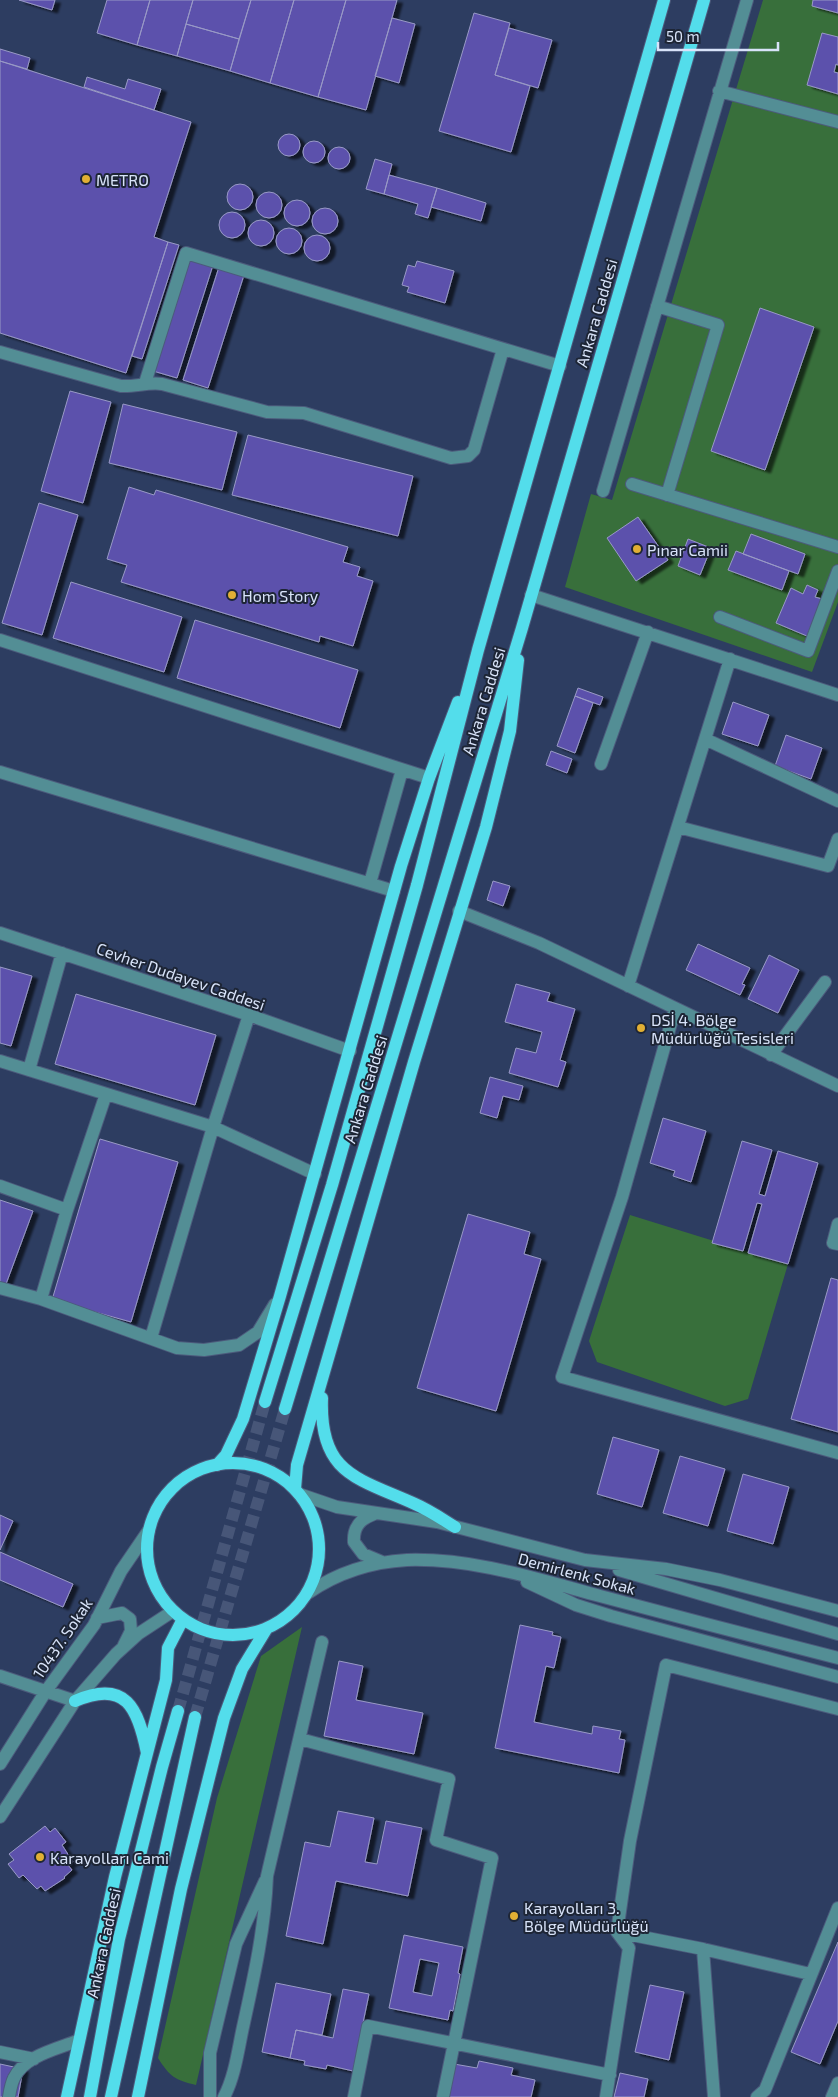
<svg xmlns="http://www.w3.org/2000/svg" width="838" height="2097" font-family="'Exo 2',sans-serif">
<defs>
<filter id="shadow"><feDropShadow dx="5.5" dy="3" stdDeviation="1" flood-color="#0009"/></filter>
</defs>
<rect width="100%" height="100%" fill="#2d3d61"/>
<path fill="#386f3b" d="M763 0H838V602L812 672 565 587 591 494 612 500Z
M630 1215 788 1264 748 1399 725 1406 597 1362 589 1341Z
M302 1627 196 2085C175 2080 170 2077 158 2058L217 1798 261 1656Z"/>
<path fill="#5b51ac" stroke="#9999c6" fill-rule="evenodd" filter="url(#shadow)" d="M19 0H55L52 10Z
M107 0H150L137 45 97 33Z
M150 0H193L177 56 137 45Z
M193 0H251L239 39 186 24Z
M251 0H294L270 83 230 71Z
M294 0H346L318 97 270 83Z
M346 0H397L366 110 318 97Z
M813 0H838V13L812 6Z
M474 13 510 23 495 75 530 86 511 152 439 131Z
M392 18 415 24 399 83 375 76Z
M186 24 239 39 230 71 177 56Z
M509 28 552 40 538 88 495 75Z
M822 33 838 37V65L836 64 834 72 838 73V94L807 85Z
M0 49 30 58 27 69 0 61Z
M0 61 191 122 154 237 168 242 126 373 0 333Z
M87 77 125 89 128 79 161 89 154 110 84 87Z
M278 145a11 11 0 1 1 22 0a11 11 0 1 1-22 0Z
M303 152a11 11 0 1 1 22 0a11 11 0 1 1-22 0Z
M328 158a11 11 0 1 1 22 0a11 11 0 1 1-22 0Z
M375 159 392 164 384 194 366 189Z
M389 175 437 188 428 218 415 214 418 204 384 194Z
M227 197a13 13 0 1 1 26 0a13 13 0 1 1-26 0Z
M437 188 486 203 481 221 431 207Z
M256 205a13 13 0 1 1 26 0a13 13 0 1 1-26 0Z
M284 213a13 13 0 1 1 26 0a13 13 0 1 1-26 0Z
M312 221a13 13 0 1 1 26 0a13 13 0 1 1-26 0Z
M219 225a13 13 0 1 1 26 0a13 13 0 1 1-26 0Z
M248 233a13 13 0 1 1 26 0a13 13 0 1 1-26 0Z
M276 241a13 13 0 1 1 26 0a13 13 0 1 1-26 0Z
M304 248a13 13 0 1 1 26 0a13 13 0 1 1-26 0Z
M168 242 179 245 142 359 132 356Z
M189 257 213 265 177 378 153 371Z
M417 261 454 271 445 303 407 292 409 287 402 285 408 265 415 267Z
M219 267 244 275 208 388 183 380Z
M760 308 814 327 765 470 711 451Z
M70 391 111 402 83 503 41 491Z
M123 404 237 432 222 490 109 463Z
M248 435 413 476 398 536 232 495Z
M129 487 154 495 156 490 348 547 343 562 360 567 357 576 373 581 353 646 320 636 319 642 121 582 127 565 107 559Z
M39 503 78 515 42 635 2 623Z
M638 517 668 560 636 581 607 538Z
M751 534 805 554 798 574 743 554Z
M688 539 711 548 700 575 678 566Z
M736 551 789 571 782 590 728 570Z
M71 582 182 617 164 672 53 638Z
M807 585 818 590 815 597 822 599 807 636 776 623 791 588 803 594Z
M195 620 358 670 340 728 177 678Z
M578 688 603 697 600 705 575 696Z
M575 696 593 703 575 753 557 746Z
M733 702 769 715 758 746 722 734Z
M786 735 822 748 811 779 775 766Z
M551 751 572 759 567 773 546 765Z
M493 881 510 886 503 906 487 900Z
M698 944 750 968 742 984 745 985 740 995 686 970Z
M769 955 799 970 778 1013 748 999Z
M0 967 32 976 11 1046 0 1043Z
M516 984 550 993 547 1001 575 1009 560 1060 566 1062 558 1087 509 1073 516 1048 536 1053 542 1032 505 1022Z
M76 994 216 1035 195 1105 55 1064Z
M490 1077 523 1086 519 1100 503 1096 497 1118 480 1113Z
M663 1118 706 1131 691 1182 673 1176 675 1171 650 1163Z
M100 1139 178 1162 131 1322 52 1300Z
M742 1141 772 1150 759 1194 765 1196 778 1151 818 1163 788 1264 748 1253 762 1204 757 1203 743 1251 712 1243Z
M0 1200 33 1211 6 1284 0 1282Z
M468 1214 530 1232 524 1254 541 1259 496 1411 417 1388Z
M831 1278 838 1280V1432L791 1419Z
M613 1437 659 1450 642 1507 597 1494Z
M680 1456 725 1469 708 1526 663 1513Z
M743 1474 789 1487 773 1544 727 1531Z
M0 1515 13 1521 0 1550Z
M0 1552 73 1584 63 1607 0 1580Z
M520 1625 553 1632 552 1635 561 1637 554 1668 546 1666 534 1722 592 1734 593 1726 621 1731 619 1739 625 1740 619 1773 495 1748Z
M339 1661 363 1666 356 1700 423 1713 414 1754 324 1736Z
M338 1811 374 1818 365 1862 377 1864 386 1821 422 1828 408 1896 336 1881 323 1944 286 1936 305 1842 330 1847Z
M45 1826 50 1832 55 1828 66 1842 62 1845 73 1862 68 1865 72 1870 64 1877 65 1878 45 1891 41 1886 37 1889 23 1875 19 1878 8 1864 14 1860 9 1854Z
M404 1935 463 1947 458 1973 460 1974 453 2011 450 2010 448 2020 389 2008ZM420 1959 439 1963 432 1996 413 1992Z
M838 1942V2021L820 2064 791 2052Z
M276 1983 331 1994 322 2035 296 2030 290 2058 262 2052Z
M650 1985 684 1992 669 2060 635 2052Z
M343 1989 369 1994 353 2071 327 2065 326 2069 304 2065 305 2061 290 2058 296 2030 333 2038Z
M479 2061 513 2068 511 2075 535 2080 531 2097H447L454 2064 477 2068Z
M0 2064 23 2069 18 2097H0Z
M620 2073 648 2079 644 2097H614Z"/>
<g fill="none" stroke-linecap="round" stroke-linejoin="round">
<path stroke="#475678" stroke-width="12" stroke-dasharray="12 6" stroke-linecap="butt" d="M178 1711 265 1402
M195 1717 285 1409"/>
<g stroke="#4c5b7c" stroke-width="14">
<path id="minor" d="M719 91 838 122
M657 306 718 325 667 495
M0 352 121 386C135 387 148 382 162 384L267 412 304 413 451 458 468 456 474 450 503 349
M145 383 186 253 560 366
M632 484 838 547
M603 491 747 0
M531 595 838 695
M720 617 808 651 838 571
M0 640 429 778
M705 739 838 801
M601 764 648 632
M0 772 394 891
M678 827 828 866 838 839
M370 883 402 770
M459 911 539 943 838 1086
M0 933 249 1015 350 1051
M628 986 730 659
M675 1009 622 1197 562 1377 838 1453
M771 1055 825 982
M0 1061 213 1127 315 1174
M29 1070 62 953
M0 1186 67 1210
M838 1224 833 1243 838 1244
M0 1288 41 1299 177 1348 204 1350 239 1345 258 1332 275 1304
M41 1299 67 1210 106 1094
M151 1338 213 1127 249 1015
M299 1494 337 1507 437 1522 585 1560 666 1569 720 1580 838 1611
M374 1514C360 1519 353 1527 354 1542L363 1554 382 1562
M619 1570 838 1634
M527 1582 576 1605 611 1616 838 1677
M308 1593C337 1573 371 1562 407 1560 473 1558 537 1579 600 1596 679 1617 759 1638 838 1658
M97 1618 122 1613 130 1619 131 1631 124 1645
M0 1676 75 1701
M300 1739 449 1779 436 1840 492 1858 443 2097
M0 1764 46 1691 94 1625 121 1571 149 1530
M0 1817 75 1701 116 1654 138 1634 173 1611
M617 1932 703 1949 810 1974
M703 1949 714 2097
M0 2052 34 2059
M9 2097C10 2091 11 2084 14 2078 24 2056 57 2049 77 2041
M210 2097V2053L236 1944 265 1881
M224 2097C235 2076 238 2050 243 2027 254 1977 265 1928 267 1876L322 1642
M354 2097 368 2026 610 2075
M606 2097 629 1948 617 1932 630 1841 666 1665 838 1709
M757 2097 765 2090 838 1908
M832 2097 838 2083"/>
</g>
<g stroke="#4c5b7c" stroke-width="14">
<path id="major" d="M322 1398C319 1474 357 1478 415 1504 429 1510 442 1519 455 1527
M265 1402 332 1185 417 885 478 650 664 0
M285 1409 522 628 704 0
M147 1549a86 86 0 1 1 172 0a86 86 0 1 1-172 0Z
M217 1465 226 1455 243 1419 280 1296 401 866 429 778 458 702
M295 1489 297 1465 414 1062 486 827 510 731 518 660
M75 1701C126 1679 138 1708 147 1753
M67 2097 115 1877 166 1680 168 1648 183 1619
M90 2097 119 1939 162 1767 178 1711
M111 2097 195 1717
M138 2097 181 1889 224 1718 242 1669 267 1628"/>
</g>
<use href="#minor" stroke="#538e95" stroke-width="12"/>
<use href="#major" stroke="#53ddeb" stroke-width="12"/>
</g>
<g fill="#e1af34" stroke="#1d2535" stroke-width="2">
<circle cx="86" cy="179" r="5"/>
<circle cx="637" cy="549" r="5"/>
<circle cx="232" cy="595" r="5"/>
<circle cx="641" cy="1028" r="5"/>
<circle cx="40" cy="1857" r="5"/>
<circle cx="514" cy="1916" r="5"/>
</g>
<g text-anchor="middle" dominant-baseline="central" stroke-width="4" stroke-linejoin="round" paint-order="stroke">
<g font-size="16" fill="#d8e3f9" stroke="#1d2535" text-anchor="start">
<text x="96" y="179">METRO</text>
<text x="647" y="549">Pınar Camii</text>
<text x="242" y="595">Hom Story</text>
<text x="651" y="1019">DSİ 4. Bölge<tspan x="651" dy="18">Müdürlüğü Tesisleri</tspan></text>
<text x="50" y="1857">Karayolları Cami</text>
<text x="524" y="1907">Karayolları 3.<tspan x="524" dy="18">Bölge Müdürlüğü</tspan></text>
</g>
<g font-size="16" fill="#d8e3f9" stroke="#1d2535">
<text transform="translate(596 313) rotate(-74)">Ankara Caddesi</text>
<text transform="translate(483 701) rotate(-73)">Ankara Caddesi</text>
<text transform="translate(181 976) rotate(19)">Cevher Dudayev Caddesi</text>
<text transform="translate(365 1089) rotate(-73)">Ankara Caddesi</text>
<text transform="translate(577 1573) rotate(15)">Demirlenk Sokak</text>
<text transform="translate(62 1638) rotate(-56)">10437. Sokak</text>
<text transform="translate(103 1943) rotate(-78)">Ankara Caddesi</text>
</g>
</g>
<path d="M658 42v8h120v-8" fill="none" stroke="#d8e3f9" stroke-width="2.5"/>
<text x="666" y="42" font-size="15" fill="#d8e3f9" stroke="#1d2535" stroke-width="4" paint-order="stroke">50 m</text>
</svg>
